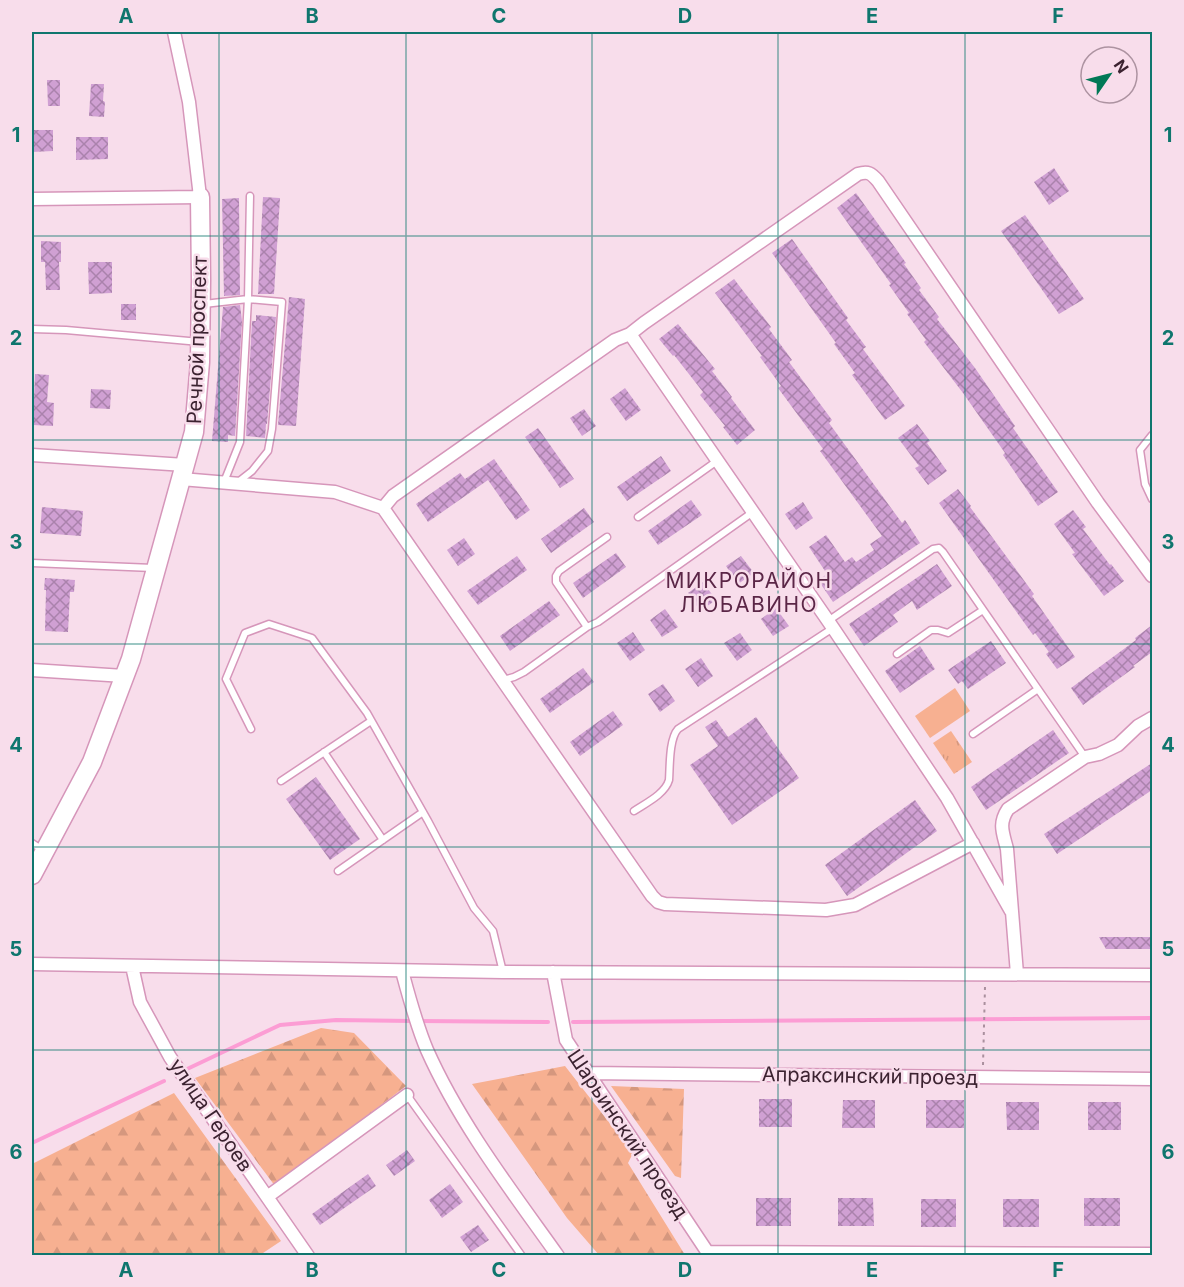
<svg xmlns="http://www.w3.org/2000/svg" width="1184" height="1287" font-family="Inter,sans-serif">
<defs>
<pattern id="forest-firs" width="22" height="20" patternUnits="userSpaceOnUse" patternTransform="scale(1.5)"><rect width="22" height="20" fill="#f7b091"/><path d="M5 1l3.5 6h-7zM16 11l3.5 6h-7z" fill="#d5977e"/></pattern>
<pattern id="park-tufts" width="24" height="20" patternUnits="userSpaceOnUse" patternTransform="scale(1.5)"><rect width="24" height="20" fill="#f7b091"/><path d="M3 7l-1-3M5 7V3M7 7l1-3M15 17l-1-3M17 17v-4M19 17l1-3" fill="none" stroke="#d5977e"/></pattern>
<pattern id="building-cross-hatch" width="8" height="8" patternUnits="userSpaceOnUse" patternTransform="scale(1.5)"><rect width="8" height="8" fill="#d0a0d3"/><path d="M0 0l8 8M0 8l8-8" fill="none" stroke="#aa82ac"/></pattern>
</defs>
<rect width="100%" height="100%" fill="#f8ddeb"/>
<path fill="#f7b091" d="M955 688 970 711 930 738 915 716Z"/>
<path fill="url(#forest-firs)" d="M321 1028 354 1033 406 1086 275 1186 195 1078Z
M565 1066 633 1153 628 1163 685 1255H599L567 1218 472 1084Z
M611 1086 684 1089 681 1178 675 1176Z
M174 1093 281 1241 260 1255H32V1172L34 1163Z"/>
<path fill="url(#park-tufts)" d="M951 731 972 762 954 774 933 743Z"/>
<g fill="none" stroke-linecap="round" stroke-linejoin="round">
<path stroke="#fc9dd4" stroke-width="4" d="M420 1021 548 1022
M573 1022 1152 1018
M185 1070 280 1025 336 1020 412 1021
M32 1143 164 1081"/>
</g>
<path fill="url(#building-cross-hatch)" d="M47 80H60V106H48Z
M91 84H104L103 101 105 102 104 117 89 116Z
M32 130H53V151L32 152Z
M76 137H108V159L76 160Z
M1054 168 1069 191 1049 205 1034 182Z
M856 193 906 263 904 264 921 288 919 290 939 317 937 319 975 368 1015 426 1013 428 1058 492 1038 506 1003 455 1005 453 963 393 924 342 926 340 907 314 909 313 889 285 891 284 837 208Z
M263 197 280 198 274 294H258Z
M239 198 240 295 224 296 222 199Z
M1025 215 1084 299 1059 314 1001 231Z
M792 239 848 318 846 320 866 347 863 349 905 406 885 420 852 375 855 373 834 344 836 343 772 253Z
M41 241 61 242V262H59L60 290H46L45 262H41Z
M88 262H112V293L89 294Z
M734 279 771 327 769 329 792 360 789 362 832 420 829 423 902 523 905 520 920 543 833 602 818 580 827 574 809 547 826 535 845 562 852 557 856 562 874 550 870 544 882 536 820 451 823 449 778 388 781 386 760 357 762 356 715 293Z
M289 297 305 299 296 426 278 425Z
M121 304H136V320H121Z
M240 305 242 321 235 436 228 435V442L212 441 223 307Z
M256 315 276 317 267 424H266L265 438 246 436 252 321H256Z
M678 324 715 369 712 371 732 397 731 398 755 430 737 445 723 427 725 426 700 395 703 392 674 355 673 356 659 339Z
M35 374 49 375 47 402 54 403 53 426 33 425Z
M625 388 641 410 626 421 610 399Z
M91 389 111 390 110 409 90 408Z
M584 409 596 426 582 436 570 418Z
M917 424 930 441 927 443 947 471 928 485 915 468 919 466 898 438Z
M538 428 574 479 560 488 525 437Z
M661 456 671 471 627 501 617 487Z
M494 459 530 510 516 520 488 480 428 522 416 504 460 473 465 479Z
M958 489 971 506 970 507 1034 594 1032 596 1075 657 1057 669 1046 654 1049 652 1035 633 1033 635 939 503Z
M691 500 702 515 658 545 648 531Z
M803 502 813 518 796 530 785 514Z
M42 507 83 511 81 536 40 533Z
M584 508 594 522 551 553 541 539Z
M1073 510 1086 527 1083 529 1110 565 1111 564 1124 581 1104 596 1072 554 1075 553 1054 524Z
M464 538 475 554 458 566 447 550Z
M616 553 626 567 583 598 573 583Z
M517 556 527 570 478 605 467 591Z
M741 556 754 573 738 584 726 566Z
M937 564 952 586 917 610 912 601 893 615 898 622 864 646 849 624Z
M45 578 75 580 74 592H70L68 632 45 631 46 590H44Z
M703 582 716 600 700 611 688 593Z
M549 601 560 615 510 651 500 636Z
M776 608 789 626 773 636 761 619Z
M665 609 678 627 662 637 650 620Z
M1152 625V652L1133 666 1135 667 1083 705 1071 688 1136 640 1135 638Z
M633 632 645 650 630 661 617 643Z
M740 633 752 650 737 661 724 643Z
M991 641 1006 663 968 689 962 681 958 684 948 670Z
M920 646 935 669 900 693 885 671Z
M701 658 713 676 698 687 685 669Z
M583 668 594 682 550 713 540 699Z
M663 684 675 701 660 712 648 694Z
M613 711 623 725 580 756 570 742Z
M756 717 799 778 732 825 690 765 718 746 705 727 716 720 728 737Z
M1053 730 1069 753 986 810 971 787Z
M1152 763V790L1057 854 1044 834Z
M316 777 360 839 330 860 286 799Z
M915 800 937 831 847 896 825 865Z
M1099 937H1152V949H1106Z
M759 1099H792V1127H759Z
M843 1100H875V1128H842Z
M926 1100H964V1128H926Z
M1006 1102H1039V1130H1007Z
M1088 1102H1121V1130H1088Z
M407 1150 415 1161 394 1176 386 1165Z
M368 1174 376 1186 320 1225 312 1214Z
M450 1184 463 1202 442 1218 429 1200Z
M756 1198H791V1226H756Z
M838 1198H873L874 1226H838Z
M1084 1198H1120V1226H1084Z
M921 1199H956V1227H921Z
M1003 1199H1039V1227H1003Z
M478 1225 489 1240 471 1252 460 1237Z"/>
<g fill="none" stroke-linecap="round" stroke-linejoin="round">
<g stroke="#d696ba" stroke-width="9">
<path id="lane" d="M204 304 248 299 282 302 272 429 268 451 252 471 238 482
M32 329 66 330 200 342
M1152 435 1140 450 1145 484 1152 499
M224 482 240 442 248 299 250 196
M638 517 717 461
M32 563 153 568
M828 621 933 549 939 548 943 552 1085 757
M587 627 556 582V576L559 571 607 537
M897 654 931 630H938L948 633 983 610
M503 680 514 677 524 672 587 627 598 622 753 512
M251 729 226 679 245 633 269 624 312 638 367 713 428 821 474 908 493 931 503 972
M973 734 1038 689
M324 752 383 840
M281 781 371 721
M634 811C646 803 665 794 669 780 670 766 669 739 678 729L833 628
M32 843 44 851
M338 871 423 812
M407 1095 522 1256"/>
</g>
<g stroke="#d696ba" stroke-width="15">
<path id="street" d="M32 199 200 197 189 102 174 32
M630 334 833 628 947 798 1011 911
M32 455 185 465
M181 479 335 492 383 508
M32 670 124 676
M973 843 855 905 826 910 665 904 658 902 652 896 383 508 393 496 615 340 630 334 644 323 858 174C868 171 871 173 878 181L1098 503 1152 576
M32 964 503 972 1152 975
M132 966 140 1002 170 1057 308 1256
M402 971C409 997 416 1024 427 1050 460 1124 511 1190 558 1256
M553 972 566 1040 710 1256
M1017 974 1007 849C1003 833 998 824 1008 809L1085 757 1099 754 1118 745 1138 726 1152 718
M587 1073 1152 1079
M267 1197 407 1095
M707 1252 1152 1254"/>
</g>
<g stroke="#d696ba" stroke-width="21">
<path id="secondary" d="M32 875 92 762 131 659 194 432 200 362 201 280 200 197"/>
</g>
<path stroke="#aa909e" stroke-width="2" stroke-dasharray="3 4.5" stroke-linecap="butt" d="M983 1065 985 987"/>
<use href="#lane" stroke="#fff" stroke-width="6"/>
<use href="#street" stroke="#fff" stroke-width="12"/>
<use href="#secondary" stroke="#fff" stroke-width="18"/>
</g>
<path fill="none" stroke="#0f766e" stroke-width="1.5" stroke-opacity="0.55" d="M219 32V1256M406 32V1256M592 32V1256M778 32V1256M965 32V1256M32 236H1152M32 440H1152M32 644H1152M32 847H1152M32 1050H1152"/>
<g text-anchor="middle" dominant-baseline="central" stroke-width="5" stroke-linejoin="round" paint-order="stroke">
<g font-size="20" fill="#3c2331" stroke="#f8ddeb">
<text transform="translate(197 340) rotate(-88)">Речной проспект</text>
<text transform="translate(870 1076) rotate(1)">Апраксинский проезд</text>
<text transform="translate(211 1115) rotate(56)">улица Героев</text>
<text transform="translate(628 1134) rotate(56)">Шарьинский проезд</text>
</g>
<g font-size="21" letter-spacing="1.5" fill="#5b2647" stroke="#f8ddeb">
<text x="749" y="580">МИКРОРАЙОН<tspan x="749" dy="24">ЛЮБАВИНО</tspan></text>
</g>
</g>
<rect width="1184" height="1287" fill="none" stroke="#f8ddeb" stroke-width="66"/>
<g transform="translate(1109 75) rotate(55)"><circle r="28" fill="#f8ddeb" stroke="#ad93a1" stroke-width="1.5"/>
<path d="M0-4.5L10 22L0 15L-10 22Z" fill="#007956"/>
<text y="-9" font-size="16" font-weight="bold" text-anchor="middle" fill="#3c2331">N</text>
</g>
<rect x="33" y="33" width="1118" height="1221" fill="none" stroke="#0f766e" stroke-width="2"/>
<g font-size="20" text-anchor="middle" font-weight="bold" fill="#0f766e">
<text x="126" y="23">A</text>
<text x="312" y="23">B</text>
<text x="499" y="23">C</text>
<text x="685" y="23">D</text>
<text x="872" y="23">E</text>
<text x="1058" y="23">F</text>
<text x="16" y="142">1</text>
<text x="1168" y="142">1</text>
<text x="16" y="345">2</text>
<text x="1168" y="345">2</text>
<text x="16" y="549">3</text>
<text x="1168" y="549">3</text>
<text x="16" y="752">4</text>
<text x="1168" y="752">4</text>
<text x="16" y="956">5</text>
<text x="1168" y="956">5</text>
<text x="16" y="1159">6</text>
<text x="1168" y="1159">6</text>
<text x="126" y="1277">A</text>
<text x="312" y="1277">B</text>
<text x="499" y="1277">C</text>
<text x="685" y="1277">D</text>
<text x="872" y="1277">E</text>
<text x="1058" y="1277">F</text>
</g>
</svg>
